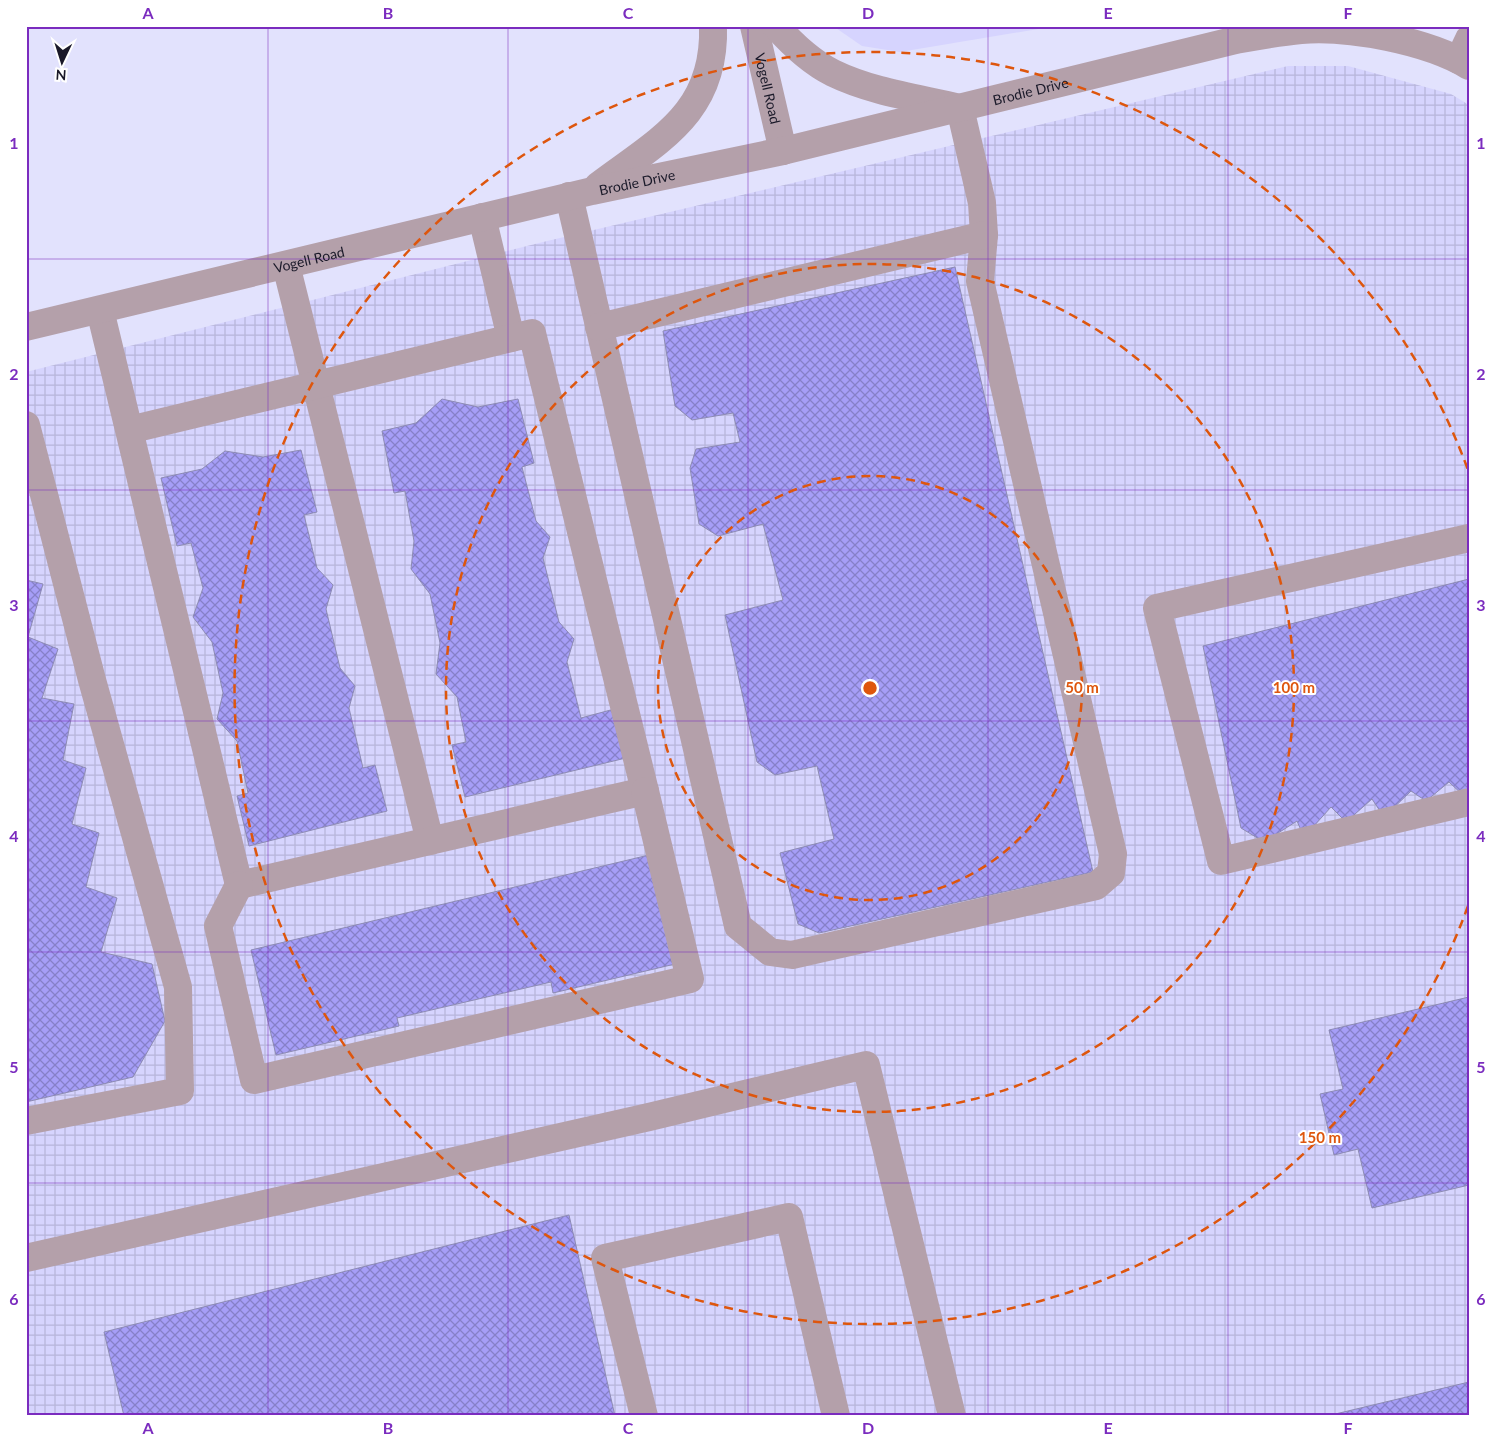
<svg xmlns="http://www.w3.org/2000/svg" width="1495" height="1442" font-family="Lato,sans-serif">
<defs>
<pattern id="industrial-grid" width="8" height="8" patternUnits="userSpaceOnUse" patternTransform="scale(1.25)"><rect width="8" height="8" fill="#d6d4fe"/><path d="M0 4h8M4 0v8" fill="none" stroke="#b7b5da"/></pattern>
<pattern id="building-cross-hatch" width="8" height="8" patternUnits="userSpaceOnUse" patternTransform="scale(1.25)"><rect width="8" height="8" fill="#a69ef7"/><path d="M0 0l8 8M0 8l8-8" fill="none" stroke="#8680c8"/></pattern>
</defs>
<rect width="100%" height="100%" fill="#e2e2fd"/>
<path fill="#d6d4fe" d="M833 26H1056L900 52 862 46Z"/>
<path fill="url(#industrial-grid)" d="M1288 66H1348L1451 94 1469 105V1416H26V372L543 242Z"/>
<path fill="url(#building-cross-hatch)" stroke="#8d8bb4" d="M955 267 1093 872 819 933 798 924 780 853 834 839 817 766 775 775 757 762 725 615 783 600 763 524 718 536 699 524 690 468 696 449 740 442 733 413 692 420 675 406 663 331Z
M442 399 478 407 518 399 534 463 522 467 536 521 550 537 543 558 559 622 574 639 567 662 581 718 618 708 630 757 465 797 452 745 466 742 457 697 436 674 440 643 430 594 411 569 414 541 405 491 394 493 382 431 416 423Z
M301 450 317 512 304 515 317 568 333 585 326 609 340 668 355 686 349 708 363 768 375 765 387 811 249 846 237 796 248 793 237 741 217 719 223 693 212 642 193 617 203 588 191 543 177 546 161 478 202 469 225 451 263 457Z
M1469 579V794L1465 797 1449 782 1426 801 1411 791 1384 817 1372 799 1346 822 1331 807 1304 837 1297 821 1264 842 1241 828 1203 646Z
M26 580 43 584 28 637 58 649 42 698 74 704 63 760 86 768 72 824 99 833 86 887 117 898 101 952 152 964 165 1021 133 1077 26 1102Z
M649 855 675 964 553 993 551 982 397 1018 399 1026 276 1055 251 950Z
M1469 997V1185L1372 1208 1358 1149 1334 1155 1320 1094 1343 1089 1329 1030Z
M569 1215 615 1416H124L104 1332Z
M1469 1382V1416H1327Z"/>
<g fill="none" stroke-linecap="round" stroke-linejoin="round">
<g stroke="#b4a0aa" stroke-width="28">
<path id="s1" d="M754 26 783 151"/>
<path d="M1459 60 1469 39"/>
<path d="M598 186C659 140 716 113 713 26"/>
<path d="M569 196 738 926 770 952 792 955 1096 886 1111 873 1113 854 980 281 984 235 982 203 960 108C918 98 872 92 833 73 811 62 792 44 776 26"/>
<path d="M482 217 511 338"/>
<path d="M286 265 430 841"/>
<path d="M100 310 239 885 645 791 532 333 129 430"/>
<path id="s2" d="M26 327 592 191 783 151 1236 40C1258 36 1279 32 1301 30 1349 26 1428 41 1469 66"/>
<path d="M599 327 984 235"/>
<path d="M26 425 92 680 178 987 180 1091 26 1121"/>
<path d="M1469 538 1157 608 1221 861 1469 802"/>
<path d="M239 885 218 926 254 1080 690 979 645 791"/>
<path d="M26 1258 649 1117 866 1065 952 1416"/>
<path d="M644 1416 605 1258 789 1217 836 1416"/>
</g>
</g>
<path fill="none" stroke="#7b2cbf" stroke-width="1" stroke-opacity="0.55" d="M268 26V1416M508 26V1416M748 26V1416M988 26V1416M1228 26V1416M26 259H1469M26 490H1469M26 721H1469M26 952H1469M26 1183H1469"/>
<g fill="none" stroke="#de560d" stroke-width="2.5" stroke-dasharray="9 6">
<circle cx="870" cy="688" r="212"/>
<circle cx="870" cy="688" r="424"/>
<path d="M1468 906A636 636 0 1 1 1468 470"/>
</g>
<g text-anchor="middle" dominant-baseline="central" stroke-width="4" stroke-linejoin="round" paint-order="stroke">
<g font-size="14" fill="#1a1929" stroke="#fff">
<text stroke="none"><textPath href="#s1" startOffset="64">Vogell Road</textPath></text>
<text stroke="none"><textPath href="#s2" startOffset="1032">Brodie Drive</textPath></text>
<text stroke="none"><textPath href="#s2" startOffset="628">Brodie Drive</textPath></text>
<text stroke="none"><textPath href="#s2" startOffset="291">Vogell Road</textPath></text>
</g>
</g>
<circle cx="870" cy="688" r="8" fill="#de560d" stroke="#fff" stroke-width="2.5"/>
<g font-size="15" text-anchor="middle" font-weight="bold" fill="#de560d" stroke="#fff" stroke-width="4" stroke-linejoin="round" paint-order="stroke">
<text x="1082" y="693">50 m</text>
<text x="1294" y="693">100 m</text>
<text x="1320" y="1143">150 m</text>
</g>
<rect width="1495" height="1442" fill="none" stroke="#ffffff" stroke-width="55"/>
<g transform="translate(62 62) rotate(184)" stroke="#ffffff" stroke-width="4" paint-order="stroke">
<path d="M0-4L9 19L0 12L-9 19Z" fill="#1a1929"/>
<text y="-8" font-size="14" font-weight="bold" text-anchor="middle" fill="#1a1929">N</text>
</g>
<rect x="28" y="28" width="1440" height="1386" fill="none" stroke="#7b2cbf" stroke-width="2"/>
<g font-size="16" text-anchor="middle" font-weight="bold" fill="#7b2cbf">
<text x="148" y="19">A</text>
<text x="388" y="19">B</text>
<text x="628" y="19">C</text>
<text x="868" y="19">D</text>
<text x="1108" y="19">E</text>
<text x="1348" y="19">F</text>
<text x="14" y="149">1</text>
<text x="1481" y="149">1</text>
<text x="14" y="380">2</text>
<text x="1481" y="380">2</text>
<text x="14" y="611">3</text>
<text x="1481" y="611">3</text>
<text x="14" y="842">4</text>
<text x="1481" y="842">4</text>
<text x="14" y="1073">5</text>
<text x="1481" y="1073">5</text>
<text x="14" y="1305">6</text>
<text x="1481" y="1305">6</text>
<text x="148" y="1434">A</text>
<text x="388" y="1434">B</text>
<text x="628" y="1434">C</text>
<text x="868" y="1434">D</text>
<text x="1108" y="1434">E</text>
<text x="1348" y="1434">F</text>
</g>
</svg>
